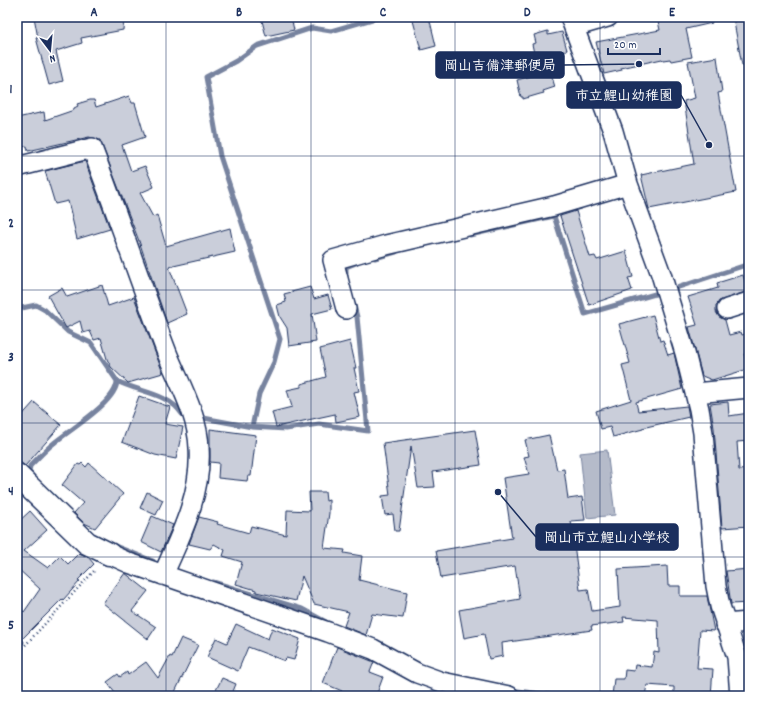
<svg xmlns="http://www.w3.org/2000/svg" width="766" height="713" font-family="Dekko,'Klee One',sans-serif">
<rect width="100%" height="100%" fill="#fff"/>
<filter id="ink" filterUnits="userSpaceOnUse"><feTurbulence type="fractalNoise" baseFrequency=".025" numOctaves="2"/><feDisplacementMap in="SourceGraphic" scale="8" xChannelSelector="R" yChannelSelector="G"/><feConvolveMatrix kernelMatrix="1 2 1 2 8 2 1 2 1" color-interpolation-filters="sRGB"/></filter>
<g filter="url(#ink)">
<path fill="#b5bbca" stroke="#77839f" d="M607 450 615 515 587 518 580 453Z"/>
<g fill="none" stroke-linecap="round" stroke-linejoin="round">
<path stroke="#77839f" stroke-width="5" d="M470 235 554 216 585 314 662 292
M375 258 396 252
M346 276V267L356 263
M670 290 749 264
M17 309 36 305 45 310 68 332 91 343 117 381C117 402 69 430 54 443 45 450 38 458 30 466L29 472 32 475
M117 381C138 392 169 393 182 414L188 415
M198 417 252 427 259 394 274 362 280 339 220 156 206 77 236 61 257 46 312 28 331 31 379 17
M252 427 286 429 319 424 368 431 357 317 354 305
M110 544 153 561
M213 582 302 609 326 622
M17 636 22 642
M511 690 555 696"/>
</g>
<path fill="#caceda" stroke="#1b2f5e" d="M34 17H124L123 30 81 38 82 43 56 51 63 81 49 85 36 38H38Z
M261 17H291L294 30 266 36Z
M412 17H429L436 46 421 50Z
M657 17H711L712 23 686 29 692 57 671 61 670 59 663 60 662 59 621 68 622 70 604 74 596 42 660 30Z
M733 17H749V64L742 65Z
M548 31V35L562 32 567 50 535 58 532 44 536 43 534 35Z
M717 57 722 92 718 93 736 192 649 209 641 175 694 164 684 101 695 98 688 62Z
M550 71 555 87 543 91 544 93 540 94 523 99V97H521L517 80Z
M129 96 132 103H135L145 137 122 145 131 171 145 166 154 187 140 193 153 217 157 215 166 246 230 228 233 243 235 252 169 267 187 314 167 323 139 241 100 140 89 137 28 151 27 146 17 148V118L44 112 45 120 74 110V108L78 106 77 104 90 100H94L96 107Z
M85 161 110 229 77 239 68 201 55 204 45 171Z
M576 211 590 257 595 256 597 260 626 251 633 277 628 278 632 290 589 305 560 216Z
M743 275 748 291 719 301 716 306V312L719 317 725 320 729 335 741 332 742 335 749 333V352L744 354 748 369 712 380 702 376 689 327 697 325 688 297 718 288 717 283Z
M102 285 108 306 134 297 163 373 128 383 111 367 107 359 101 338 94 340 90 331 83 333 80 321 66 328 48 296 62 288 67 297Z
M310 287 314 299 328 295 332 309 312 314 316 342 289 346 287 328 280 317 277 305 286 302 284 294Z
M653 315 660 341 663 340 668 355 674 353 682 389 636 402 638 411 687 406 689 417 642 428 643 429 613 437 610 427 601 429 596 411 631 400 622 365 630 363 619 324Z
M350 341 356 368H354L359 391 354 392 360 417 336 422 335 414 276 427 272 412 292 407 287 390 301 387V384L326 377 320 349Z
M139 396 170 407 165 424 183 427 176 459 155 455 122 442Z
M34 402 61 425 25 466 17 459V421Z
M728 402 729 416 749 413V441L737 442 739 470 749 469V526L722 528 714 428 710 404Z
M210 429 256 435 251 476H248L247 481 218 478 219 463 210 462Z
M475 430 481 465 433 472 435 487 418 488 411 446 399 531H395L393 514 385 515 382 496 390 495 383 443Z
M549 435 557 470 564 469 568 499 582 497 585 520 571 521 580 590 588 589 592 611 620 607 618 569 667 566 668 586H680V596H707L714 631 700 630 697 668 713 669 711 696H679V694H674V687L647 685 645 696H612L614 679H624L625 670 634 671 635 665 652 667 654 652 659 653 658 620 623 617 624 622 591 626 592 630 502 643 503 656 489 659 484 634 464 638 459 610 520 599 515 566 441 578 436 551 512 538 503 478 529 474 524 457 529 456 525 440Z
M82 463 86 467 89 463 123 494 95 528 84 523 74 513 83 503 62 485 78 464 80 465Z
M147 492 163 500 156 515 140 508Z
M309 492H325L326 501 329 500V513L324 548 345 550 344 553 362 556 359 580 407 592 403 618 372 614 366 635 344 626 349 612 314 604 302 576 296 601 256 592V590L236 584 242 562 223 556 225 550 214 544 210 549 189 544 199 517 218 522 217 524 249 533 251 526 286 535 287 510 310 511Z
M30 511 47 530 24 551 48 568 60 556 68 564 79 553 88 557 94 564 78 580 80 581 63 600 62 599 17 644V605L24 612 40 589 17 568V523Z
M152 516 173 525 161 552 141 542Z
M749 569V603L731 604 726 571Z
M125 573 148 591 132 611 156 627 148 639 103 603Z
M236 624 268 639 272 628 300 639 294 660 286 658 285 661 248 647 238 671 207 657 216 638 227 643Z
M181 638 198 645 173 696H160L154 693 150 696H117L107 682 118 674 120 677 127 672 128 675 146 662 158 678 170 656 172 657Z
M337 647 374 662 370 672 383 677 376 696H340L342 691 323 683Z
M222 678 236 684 231 696H213Z"/>
<g fill="none" stroke-linecap="round" stroke-linejoin="round">
<g stroke="#1b2f5e" stroke-width="22">
<path id="street" d="M570 17 613 131 628 184 661 274 685 353 699 409 703 433 716 586 720 606 737 657 740 696
M574 27 608 17
M17 167 92 148C118 216 141 285 167 353 179 383 198 415 199 448 202 493 181 535 163 575
M346 309 333 260 386 245 554 206 628 184
M727 309 749 302
M695 393 749 388
M109 554 129 563 328 632 373 649 417 673 442 682 509 696
M725 624 749 622"/>
</g>
<g stroke="#1b2f5e" stroke-width="25">
<path id="secondary" d="M17 475 87 543 109 554"/>
</g>
<path stroke="#1b2f5e" stroke-width="2.5" stroke-dasharray="1 3" stroke-linecap="butt" d="M17 654 95 570"/>
<use href="#street" stroke="#fff" stroke-width="19"/>
<use href="#secondary" stroke="#fff" stroke-width="22"/>
</g>
</g>
<path fill="none" stroke="#1b2f5e" stroke-width="1" stroke-opacity="0.55" d="M166 17V696M311 17V696M455 17V696M600 17V696M17 156H749M17 290H749M17 423H749M17 557H749"/>
<path fill="none" stroke="#1b2f5e" stroke-width="1.5" d="M639 64L564 65M709 145L681 95M498 492L536 537"/>
<g fill="#1b2f5e" stroke="#fff" stroke-width="1.5">
<circle cx="639" cy="64" r="4"/>
<circle cx="709" cy="145" r="4"/>
<circle cx="498" cy="492" r="4"/>
</g>
<g fill="#1b2f5e" stroke="#1b2f5e" stroke-width="1.5">
<rect x="436" y="52" width="128" height="26" rx="4"/>
<rect x="567" y="82" width="114" height="26" rx="4"/>
<rect x="536" y="524" width="142" height="26" rx="4"/>
</g>
<g font-size="14" text-anchor="middle" font-weight="bold" fill="#fff">
<text x="500" y="70">岡山吉備津郵便局</text>
<text x="624" y="100">市立鯉山幼稚園</text>
<text x="607" y="542">岡山市立鯉山小学校</text>
</g>
<rect width="766" height="713" fill="none" stroke="#fff" stroke-width="44"/>
<g transform="translate(50 50) rotate(164)" stroke="#ffffff" stroke-width="3" paint-order="stroke">
<path d="M0-3L7 15L0 10L-7 15Z" fill="#1b2f5e"/>
<text y="-6" font-size="11" font-weight="bold" text-anchor="middle" fill="#1b2f5e">N</text>
</g>
<path d="M608 48v6h52v-6" fill="none" stroke="#1b2f5e" stroke-width="2"/>
<text x="614" y="48" font-size="12" fill="#1b2f5e" stroke="#ffffff" stroke-width="3" paint-order="stroke">20 m</text>
<rect x="22" y="22" width="722" height="669" fill="none" stroke="#1b2f5e" stroke-width="1.5"/>
<g font-size="13" text-anchor="middle" font-weight="bold" fill="#1b2f5e">
<text x="94" y="16">A</text>
<text x="239" y="16">B</text>
<text x="383" y="16">C</text>
<text x="527" y="16">D</text>
<text x="672" y="16">E</text>
<text x="11" y="93">1</text>
<text x="11" y="227">2</text>
<text x="11" y="361">3</text>
<text x="11" y="495">4</text>
<text x="11" y="629">5</text>
</g>
</svg>
